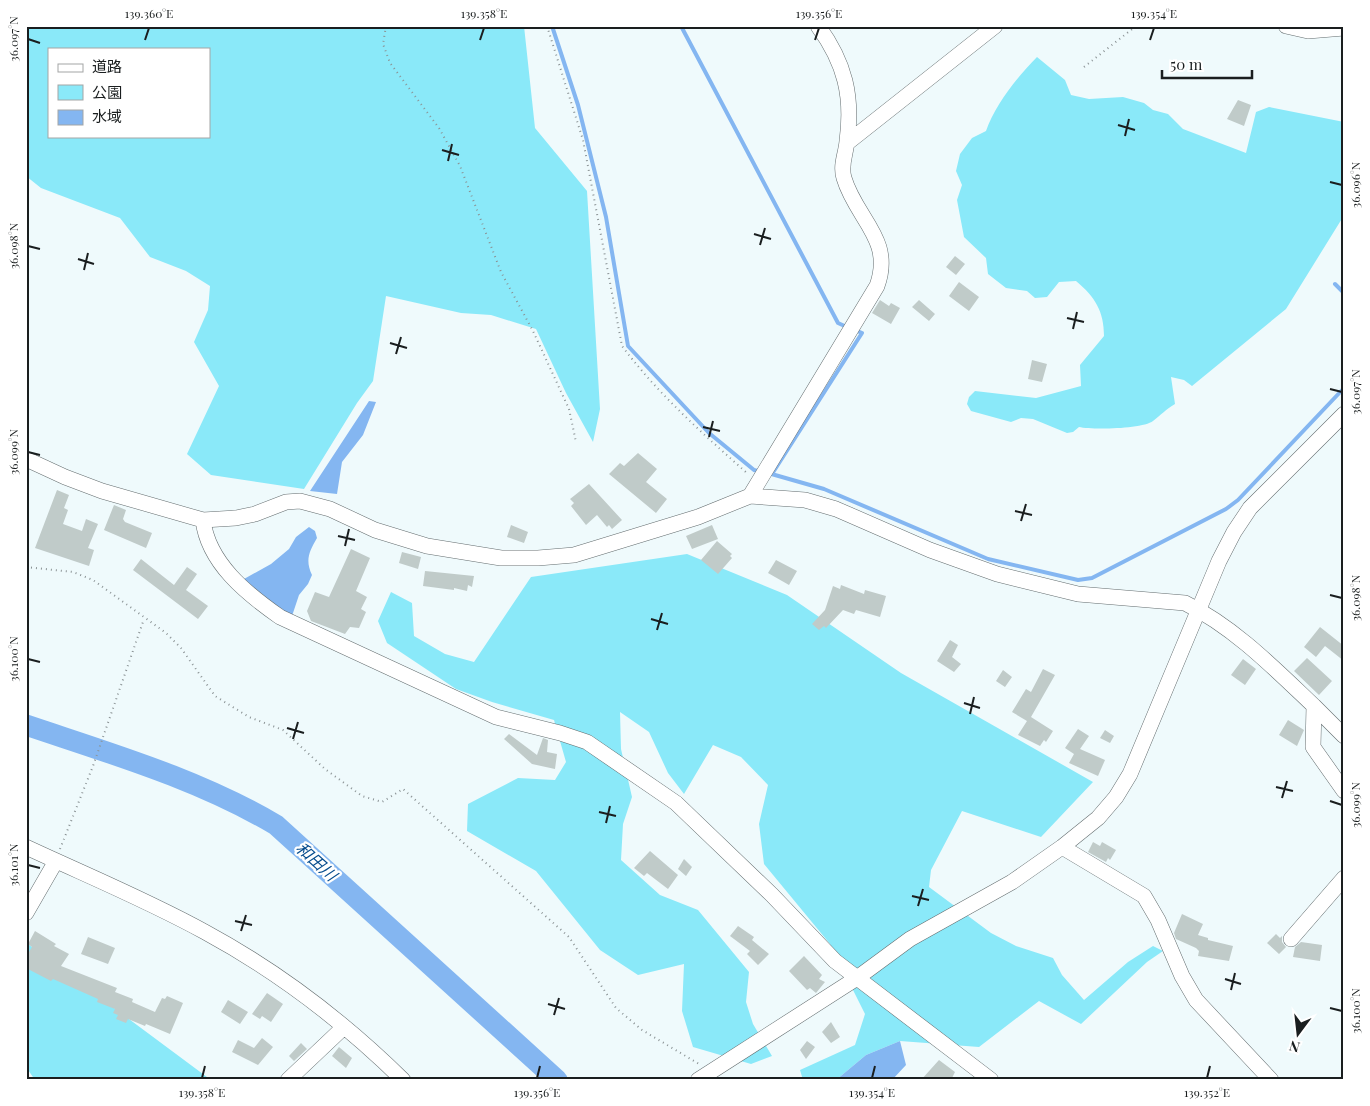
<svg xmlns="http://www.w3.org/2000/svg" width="1370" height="1106" font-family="'Playfair Display','Noto Sans JP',serif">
<rect width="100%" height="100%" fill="#effafc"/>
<path fill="#8ae9f9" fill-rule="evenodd" d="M26 26H524L535 128 587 191 600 409 593 442 566 393 536 329 491 315 461 313 386 296 373 381 357 403 304 489 211 475 187 454 219 386 194 342 208 310 210 286 186 271 150 257 120 218 41 188 26 176ZM49 49H209V136H49Z
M1037 57 1065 80 1071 95 1089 99 1123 97 1144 103 1153 110 1168 114 1183 129 1246 153 1256 112 1269 107 1344 122 1343 217 1286 309 1192 386 1184 380 1171 377 1175 404C1166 409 1161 415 1153 421 1143 429 1092 430 1079 427L1073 432 1067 433 1033 419 1021 418 1011 422 971 411 967 404 969 397 975 391 1036 398 1081 386 1080 365 1104 336C1104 311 1095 297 1076 281L1059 282 1047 297 1035 298 1027 291 1006 288 988 274 986 258 964 237 957 200 962 185 956 171 960 154 972 138 986 131C995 105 1017 77 1037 57Z
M687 554 787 595 901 673 1093 782 1041 837 962 811 931 870 929 887 991 933 1016 946 1053 958 1062 975 1084 1000 1128 962 1153 946 1163 951 1147 962 1081 1024 1039 1001 979 1047 900 1041 866 1055 836 1080H803L800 1070 855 1045 865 1014 830 944 764 864 759 824 768 785 741 757 713 745 684 794 668 773 649 732 620 712 621 749 632 797 623 824 621 860 660 895 698 910 749 972 746 1002 753 1024 772 1056 751 1064 693 1047 682 1011 684 964 638 975 600 950 536 871 467 831 468 804 518 778 555 780 566 762 554 720 492 702 456 689 387 643 378 621 391 592 412 603 414 636 445 654 474 662 531 577Z
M28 944 211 1080H35L26 1067V951Z"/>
<path fill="#84b6f1" d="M369 401 376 402 363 435 342 462 337 494 310 491Z
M309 527 315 531 317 538C309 552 305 560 312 575L308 584 299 595 292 616 269 602 244 579 271 564 289 549 296 537Z
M900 1041 906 1065 892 1080H836L866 1055Z"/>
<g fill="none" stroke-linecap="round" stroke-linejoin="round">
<path stroke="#84b6f1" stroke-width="4" d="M552 26 578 105 606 217 628 346 709 433 754 470 761 472
M681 26 838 323 849 328
M1335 284 1344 293
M768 473 824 489 988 559 1078 580 1092 578 1226 509 1238 500 1344 388
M772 474 862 333 855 330"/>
<path stroke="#84b6f1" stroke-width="21" d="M26 725C112 754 198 779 276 825L557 1080"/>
</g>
<path fill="#c0cbc9" d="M1238 100 1251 105 1244 126 1227 119Z
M955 256 965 264 956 275 946 267Z
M959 282 979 297 969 311 949 296Z
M880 300 889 306 891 303 900 308 891 324 872 313Z
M919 300 935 314 929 321 912 307Z
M1032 360 1047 364 1042 382 1028 379Z
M638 453 657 469 646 482 667 499 656 513 609 474 620 463 624 466Z
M589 484 622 520 612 529 609 525 607 527 597 515 586 525 571 506 574 503 570 499Z
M57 490 69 495 64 508 68 510 63 524 82 531 86 519 98 524 88 548 94 550 89 566 35 548Z
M114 505 126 510 123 519 125 522 152 533 146 548 104 530Z
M511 525 528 532 524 543 507 537Z
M712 525 718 539 692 549 686 536Z
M717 541 732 554 730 556 732 558 718 574 701 560Z
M351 549 370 558 356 591 367 597 361 609 366 612 359 628 350 627 345 634 311 621 307 611 315 592 329 597Z
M402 552 421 557 418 569 399 563Z
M141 559 174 585 187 567 197 574 186 590 208 606 198 619 133 570Z
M776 560 797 571 789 585 768 573Z
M425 571 474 576 472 587 468 585 467 591 454 588V590L423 586Z
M841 585 864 594 865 590 886 596 880 617 856 610 854 614 843 610 826 628 824 626 819 630 812 624 825 610 833 586 840 589Z
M1320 627 1344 646V661L1325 646 1316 657 1304 647Z
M950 640 958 645 952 657 961 664 954 672 937 661Z
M1307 658 1332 681 1319 695 1294 671Z
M1243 659 1256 669 1245 685 1231 675Z
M1043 669 1055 675 1031 717 1053 731 1046 742 1044 740 1040 746 1018 735 1027 721 1012 712 1026 689 1031 692Z
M1003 670 1012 677 1005 687 996 681Z
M1288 720 1304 730 1297 746 1279 735Z
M1078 729 1089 736 1080 749 1105 760 1098 776 1069 763 1074 754 1065 748Z
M1105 730 1114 736 1110 743 1100 738Z
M509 734 537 755 543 738 548 740 547 752 557 754 555 769 532 764 504 739Z
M1093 842 1100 846 1102 842 1116 850 1110 860 1108 858 1106 862 1088 852Z
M650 851 678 875 668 889 647 873 644 876 634 868Z
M684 859 692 867 686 876 678 869Z
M1182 914 1203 924 1198 935 1208 938V940L1233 946 1229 961 1198 956 1199 951 1196 948 1176 939 1174 933Z
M738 926 754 937 752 940 769 954 758 965 747 954 750 951 730 936Z
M35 931 56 944 54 946 69 954 61 966 117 988 115 992 133 999 132 1002 155 1012 162 998 165 999 167 996 183 1003 170 1034 146 1024 145 1026 128 1019 126 1023 116 1019 118 1015 113 1013 115 1009 97 1002 98 999 53 979 51 981 26 968V957L32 947 28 944Z
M1276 934 1280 938 1282 936V942L1286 947 1279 954 1267 943Z
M88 937 115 948 108 964 81 954Z
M1301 942 1322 945 1320 961 1293 957 1295 947Z
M804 956 822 975 819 979 825 982 816 993 810 988 807 990 789 971Z
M267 993 283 1004 271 1022 262 1016 260 1019 252 1014Z
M228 1000 248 1012 240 1024 221 1012Z
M831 1022 840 1037 831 1043 822 1032Z
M262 1038 273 1047 258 1065 232 1052 238 1040 254 1048Z
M807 1041 815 1047 806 1059 800 1050Z
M301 1043 307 1049 294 1061 289 1056Z
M339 1047 352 1058 346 1068 332 1056Z
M939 1060 955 1072 951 1080H921Z"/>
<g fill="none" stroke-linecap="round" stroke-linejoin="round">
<g stroke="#646d6f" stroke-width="16">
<path id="minor" d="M1286 26 1308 31 1344 28
M847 143 995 26
M26 459 65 477 102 491 203 520 236 518 255 514 286 502 300 501 330 509 375 530 427 546 501 558H538L574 555 698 517 750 496 805 500 836 509 930 550 997 574 1078 594 1185 603C1234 627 1275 669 1314 706L1313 747 1344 791
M750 496 877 286C894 239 856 219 844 178 840 165 846 154 847 141 853 96 845 63 818 26
M203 520C208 563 247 594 280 617L496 717 560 733 587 742 676 803 772 895 835 961 991 1080
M1314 706 1344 736
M26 847C86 875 147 900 205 932 277 971 344 1022 403 1080
M1062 847 1144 896 1158 920 1182 976 1196 1000 1271 1080
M26 913 56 861
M1291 939 1344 878
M288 1080 344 1027
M698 1080 857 978 910 939 1012 882 1062 847 1098 818 1116 797 1130 774 1219 561 1234 532 1250 508 1344 414"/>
</g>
<path stroke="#8b9395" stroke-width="2" stroke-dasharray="1 4" stroke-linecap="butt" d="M386 26 383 44 390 63 439 128 460 166 501 272 533 331 569 409 576 442
M547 26 583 140 622 346C658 394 703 434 748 474
M1084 67 1136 26
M26 567 73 572 93 580 166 633 181 648 215 696 249 717 283 730 325 769 362 796 382 802 403 789 569 937 616 1008 642 1030 699 1064
M60 849 93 766 144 619"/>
<use href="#minor" stroke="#fff" stroke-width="15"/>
</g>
<path fill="none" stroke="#1a1e1f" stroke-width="2" d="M28 39 40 43M145 40 149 28M480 40 484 28M815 40 819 28M1150 40 1154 28M1118 125 1135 130M1125 136 1129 119M442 150 459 155M448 161 452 144M1330 182 1342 185M754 234 771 239M760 245 765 228M28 246 40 249M78 259 94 264M84 270 88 253M1067 318 1084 322M1073 329 1077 312M390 343 407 348M396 354 401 337M1330 389 1342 392M703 427 720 431M709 437 713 421M28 452 40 455M1015 511 1032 515M1021 521 1026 504M338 536 355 540M345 546 349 529M1330 595 1342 598M651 619 668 624M657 630 662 613M28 659 40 662M964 703 980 708M970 714 974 697M287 728 304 733M293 739 298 722M1276 787 1293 791M1282 798 1287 781M1330 801 1342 805M599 812 616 816M606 823 610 806M28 865 40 868M912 896 929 900M918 906 923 889M235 921 252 925M241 931 246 915M1225 979 1241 984M1231 990 1235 973M548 1004 565 1009M1330 1008 1342 1011M554 1015 559 998M202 1078 205 1066M537 1078 540 1066M872 1078 875 1066M1207 1078 1210 1066"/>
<g text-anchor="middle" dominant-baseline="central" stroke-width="4.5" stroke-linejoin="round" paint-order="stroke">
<g font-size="16" font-style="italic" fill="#074d8e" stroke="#fff">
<text transform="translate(317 861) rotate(42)">和田川</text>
</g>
</g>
<rect width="1370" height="1106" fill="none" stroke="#ffffff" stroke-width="55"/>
<rect x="48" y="48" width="162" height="90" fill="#ffffff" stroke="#a3a5a5"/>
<rect x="58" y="64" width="25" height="8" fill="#ffffff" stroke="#a3a5a5"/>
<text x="92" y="72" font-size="15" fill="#1a1e1f">道路</text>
<rect x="58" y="85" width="25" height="15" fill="#8ae9f9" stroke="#a3a5a5"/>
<text x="92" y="98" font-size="15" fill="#1a1e1f">公園</text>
<rect x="58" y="110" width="25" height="15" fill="#84b6f1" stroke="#a3a5a5"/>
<text x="92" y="122" font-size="15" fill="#1a1e1f">水域</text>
<g transform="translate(1298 1034) rotate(195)" stroke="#ffffff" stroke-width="4" paint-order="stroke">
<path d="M0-4L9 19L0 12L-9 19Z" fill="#1a1e1f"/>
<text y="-8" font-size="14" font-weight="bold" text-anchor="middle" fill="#1a1e1f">N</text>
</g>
<path d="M1162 70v8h90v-8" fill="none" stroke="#1a1e1f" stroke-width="2.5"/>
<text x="1170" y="70" font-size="15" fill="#1a1e1f" stroke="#ffffff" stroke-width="4" paint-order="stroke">50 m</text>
<rect x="28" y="28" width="1314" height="1050" fill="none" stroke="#1a1e1f" stroke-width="2"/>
<g font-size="12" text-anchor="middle" fill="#1a1e1f">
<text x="149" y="18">139.360°E</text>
<text x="484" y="18">139.358°E</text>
<text x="819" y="18">139.356°E</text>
<text x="1154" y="18">139.354°E</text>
<text transform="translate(14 39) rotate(-90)" y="4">36.097°N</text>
<text transform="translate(1356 185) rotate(-90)" y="4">36.096°N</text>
<text transform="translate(14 246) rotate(-90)" y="4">36.098°N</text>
<text transform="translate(1356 392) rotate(-90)" y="4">36.097°N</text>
<text transform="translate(14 452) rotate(-90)" y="4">36.099°N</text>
<text transform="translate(1356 598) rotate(-90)" y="4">36.098°N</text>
<text transform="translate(14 659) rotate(-90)" y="4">36.100°N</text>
<text transform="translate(1356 805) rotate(-90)" y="4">36.099°N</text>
<text transform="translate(14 865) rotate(-90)" y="4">36.101°N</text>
<text transform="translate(1356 1011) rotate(-90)" y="4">36.100°N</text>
<text x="202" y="1097">139.358°E</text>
<text x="537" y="1097">139.356°E</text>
<text x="872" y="1097">139.354°E</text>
<text x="1207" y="1097">139.352°E</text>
</g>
</svg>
